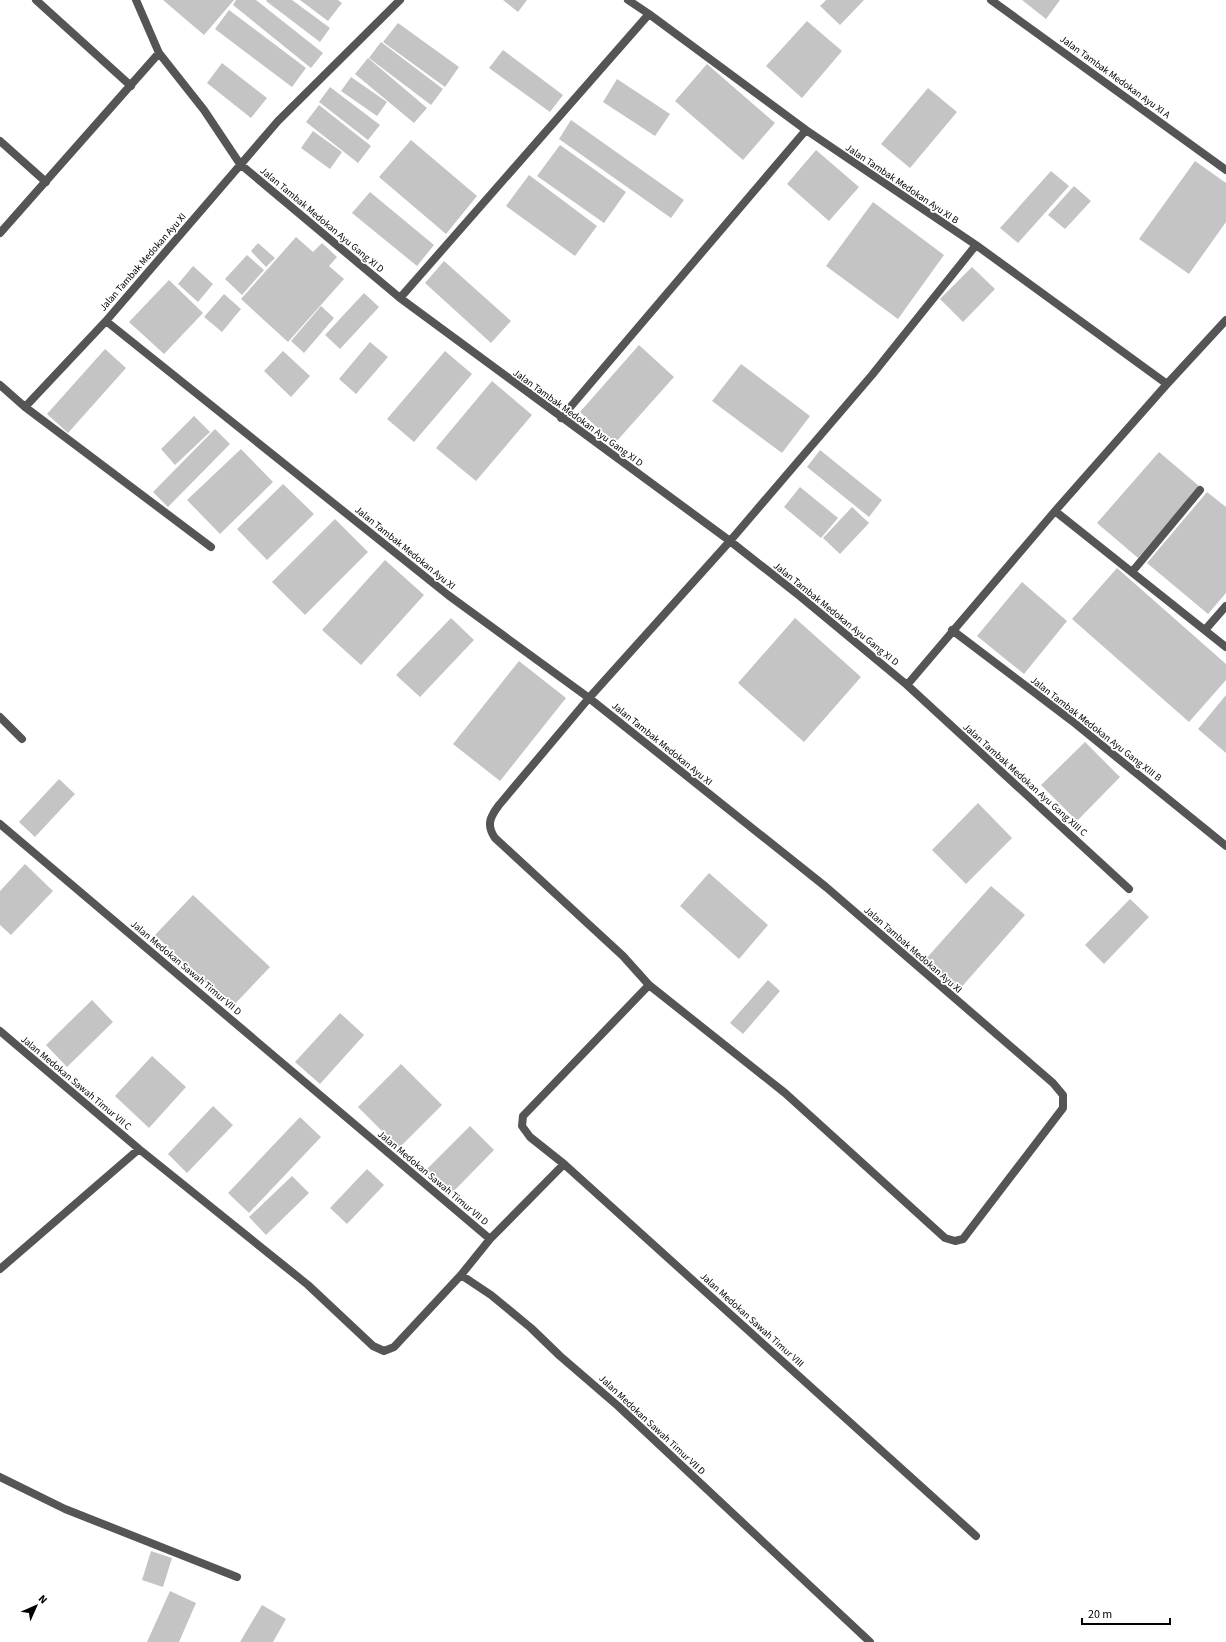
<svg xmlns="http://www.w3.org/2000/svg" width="1226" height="1642" font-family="'Source Sans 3',sans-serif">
<rect width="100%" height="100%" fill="#fff"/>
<path fill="#c4c4c4" d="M163 0H234L204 35Z
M236 0H256L323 53 311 68 233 5Z
M267 0H292L330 28 320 42 266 1Z
M300 0H338L342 3 328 21Z
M503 0H527L518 12Z
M826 0H864L840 25 820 6Z
M1022 0H1060L1046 19Z
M229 10 306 68 292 87 215 29Z
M807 21 842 51 802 98 766 66Z
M398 23 459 67 445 87 383 42Z
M381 42 443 89 431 105 369 58Z
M503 50 563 95 550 112 489 68Z
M368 58 427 108 414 123 355 74Z
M222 63 267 98 251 118 207 83Z
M707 64 775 123 743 160 675 101Z
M351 77 387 102 377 116 341 91Z
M617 79 670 114 655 136 603 102Z
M330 87 380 125 368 140 319 102Z
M928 88 957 112 910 168 881 144Z
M319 105 371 146 358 163 306 122Z
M571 120 684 200 671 218 559 139Z
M313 131 342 152 330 169 301 148Z
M411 140 477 196 446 234 379 177Z
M560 145 626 192 604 223 537 176Z
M816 150 859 187 829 221 787 184Z
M1195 161 1226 183V222L1189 274 1139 239Z
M1051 171 1069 186 1018 243 1000 228Z
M529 175 597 226 575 256 506 206Z
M1074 186 1091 201 1065 229 1048 215Z
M370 192 434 245 417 266 352 213Z
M873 202 944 255 898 319 826 266Z
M296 237 313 252 322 243 337 257 329 266 344 279 288 342 241 299Z
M258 243 275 258 266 267 251 251Z
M247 255 264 270 242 295 225 279Z
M444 261 511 321 491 343 425 283Z
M193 266 213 284 198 302 178 284Z
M972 267 995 289 963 322 940 299Z
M169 280 203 313 164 354 129 322Z
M364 293 379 307 340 349 325 335Z
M224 294 241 309 222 332 204 317Z
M321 306 334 318 304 353 291 341Z
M370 342 388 357 356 394 339 379Z
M639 345 674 377 615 443 580 412Z
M105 349 126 368 68 433 47 414Z
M283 351 310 376 291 397 264 371Z
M445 351 472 374 414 442 387 419Z
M741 364 810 416 782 453 712 401Z
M492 381 532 415 476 481 436 448Z
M194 416 210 432 175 465 161 449Z
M215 429 230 444 168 507 153 492Z
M241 449 273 482 220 534 187 500Z
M820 450 882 500 869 517 807 467Z
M1159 452 1199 486 1138 558 1097 523Z
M283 484 314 514 267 560 237 529Z
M800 487 838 518 821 538 784 507Z
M1207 492 1226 507V593L1208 614 1147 563Z
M852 507 869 523 840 554 823 538Z
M335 519 368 552 305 615 272 582Z
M385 560 424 595 361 665 322 630Z
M1117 568 1226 664V680L1189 722 1072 619Z
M1022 582 1067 621 1024 674 977 636Z
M451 618 474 640 420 697 396 675Z
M795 618 861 677 804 742 738 683Z
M519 661 566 698 500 781 453 744Z
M1226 695V753L1198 729Z
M1085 742 1120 777 1077 821 1041 785Z
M59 779 75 794 35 837 19 822Z
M978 803 1012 838 966 884 932 850Z
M25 864 53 891 11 935 0 925V891Z
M709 873 768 925 739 959 680 906Z
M991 886 1025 915 958 991 924 961Z
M193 895 270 967 232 1007 155 935Z
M1130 899 1149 917 1104 964 1085 945Z
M768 980 780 991 743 1034 730 1023Z
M92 1000 113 1022 67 1067 46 1045Z
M340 1013 364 1035 320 1084 295 1062Z
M152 1056 186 1087 149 1128 115 1096Z
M401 1064 442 1105 399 1148 358 1107Z
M213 1106 233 1125 187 1173 168 1154Z
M300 1117 321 1137 249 1213 228 1193Z
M470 1126 494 1150 448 1197 423 1173Z
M367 1169 384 1185 347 1224 330 1208Z
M292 1176 309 1193 266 1235 249 1217Z
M151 1551 172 1558 163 1587 142 1580Z
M170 1591 196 1603 179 1642H147Z
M262 1605 286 1619 273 1642H240Z"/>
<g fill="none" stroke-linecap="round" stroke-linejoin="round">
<path stroke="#555" stroke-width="8" d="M36 0 131 86
M136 0 159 53 204 110 240 164 400 298 730 541 796 593 907 685 1129 889
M400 0 278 121 106 321 448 595 589 698 826 887 1053 1083 1063 1095V1108L963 1239 955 1241 945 1238 785 1093 649 985 623 956 495 838C486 825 490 817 499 805L589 698 730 541 872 375 976 245
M628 0 649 14 806 130 976 245 1167 384
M991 0 1226 170
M0 141 46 182
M0 233 159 53
M400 298 649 14
M0 385 25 407 211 547
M25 407 106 321
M561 418 806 130
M1055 511 1226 647
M1132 572 1200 490
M952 630 1072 721 1226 846
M1205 630 1226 606
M907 685 1055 511 1167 384 1226 320
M0 717 22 739
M0 824 490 1239
M649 985 523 1116 522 1126 530 1137 564 1164 976 1536
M0 1031 139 1149 308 1285 373 1346 384 1351 394 1347 461 1275 490 1239 564 1164
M0 1269 139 1149
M461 1275 491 1295 531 1328 560 1356 618 1406 870 1642
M0 1477 65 1509 237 1577"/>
</g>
<g text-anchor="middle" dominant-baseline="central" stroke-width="3.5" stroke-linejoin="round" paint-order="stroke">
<g font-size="10" fill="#000" stroke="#fff">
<text transform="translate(1115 77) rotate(36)">Jalan Tambak Medokan Ayu XI A</text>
<text transform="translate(902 184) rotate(34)">Jalan Tambak Medokan Ayu XI B</text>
<text transform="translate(322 220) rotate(40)">Jalan Tambak Medokan Ayu Gang XI D</text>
<text transform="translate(143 262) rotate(-49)">Jalan Tambak Medokan Ayu XI</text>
<text transform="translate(578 418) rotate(36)">Jalan Tambak Medokan Ayu Gang XI D</text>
<text transform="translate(405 548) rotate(39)">Jalan Tambak Medokan Ayu XI</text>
<text transform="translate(836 614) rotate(39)">Jalan Tambak Medokan Ayu Gang XI D</text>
<text transform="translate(1096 729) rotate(38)">Jalan Tambak Medokan Ayu Gang XIII B</text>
<text transform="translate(662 744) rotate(39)">Jalan Tambak Medokan Ayu XI</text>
<text transform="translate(1025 780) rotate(42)">Jalan Tambak Medokan Ayu Gang XIII C</text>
<text transform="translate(913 950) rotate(41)">Jalan Tambak Medokan Ayu XI</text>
<text transform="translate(186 968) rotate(40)">Jalan Medokan Sawah Timur VII D</text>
<text transform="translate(76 1083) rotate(40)">Jalan Medokan Sawah Timur VII C</text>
<text transform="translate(433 1178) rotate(40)">Jalan Medokan Sawah Timur VII D</text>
<text transform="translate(752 1320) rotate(42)">Jalan Medokan Sawah Timur VIII</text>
<text transform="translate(652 1425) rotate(43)">Jalan Medokan Sawah Timur VII D</text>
</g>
</g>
<g transform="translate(36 1606) rotate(45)" stroke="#ffffff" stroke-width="3" paint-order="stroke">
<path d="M0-3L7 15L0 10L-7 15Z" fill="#000000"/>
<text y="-6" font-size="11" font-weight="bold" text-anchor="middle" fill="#000000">N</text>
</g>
<path d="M1082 1618v6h88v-6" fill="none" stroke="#000000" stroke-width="2"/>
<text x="1088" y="1618" font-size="12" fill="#000000" stroke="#ffffff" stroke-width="3" paint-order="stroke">20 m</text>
</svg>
